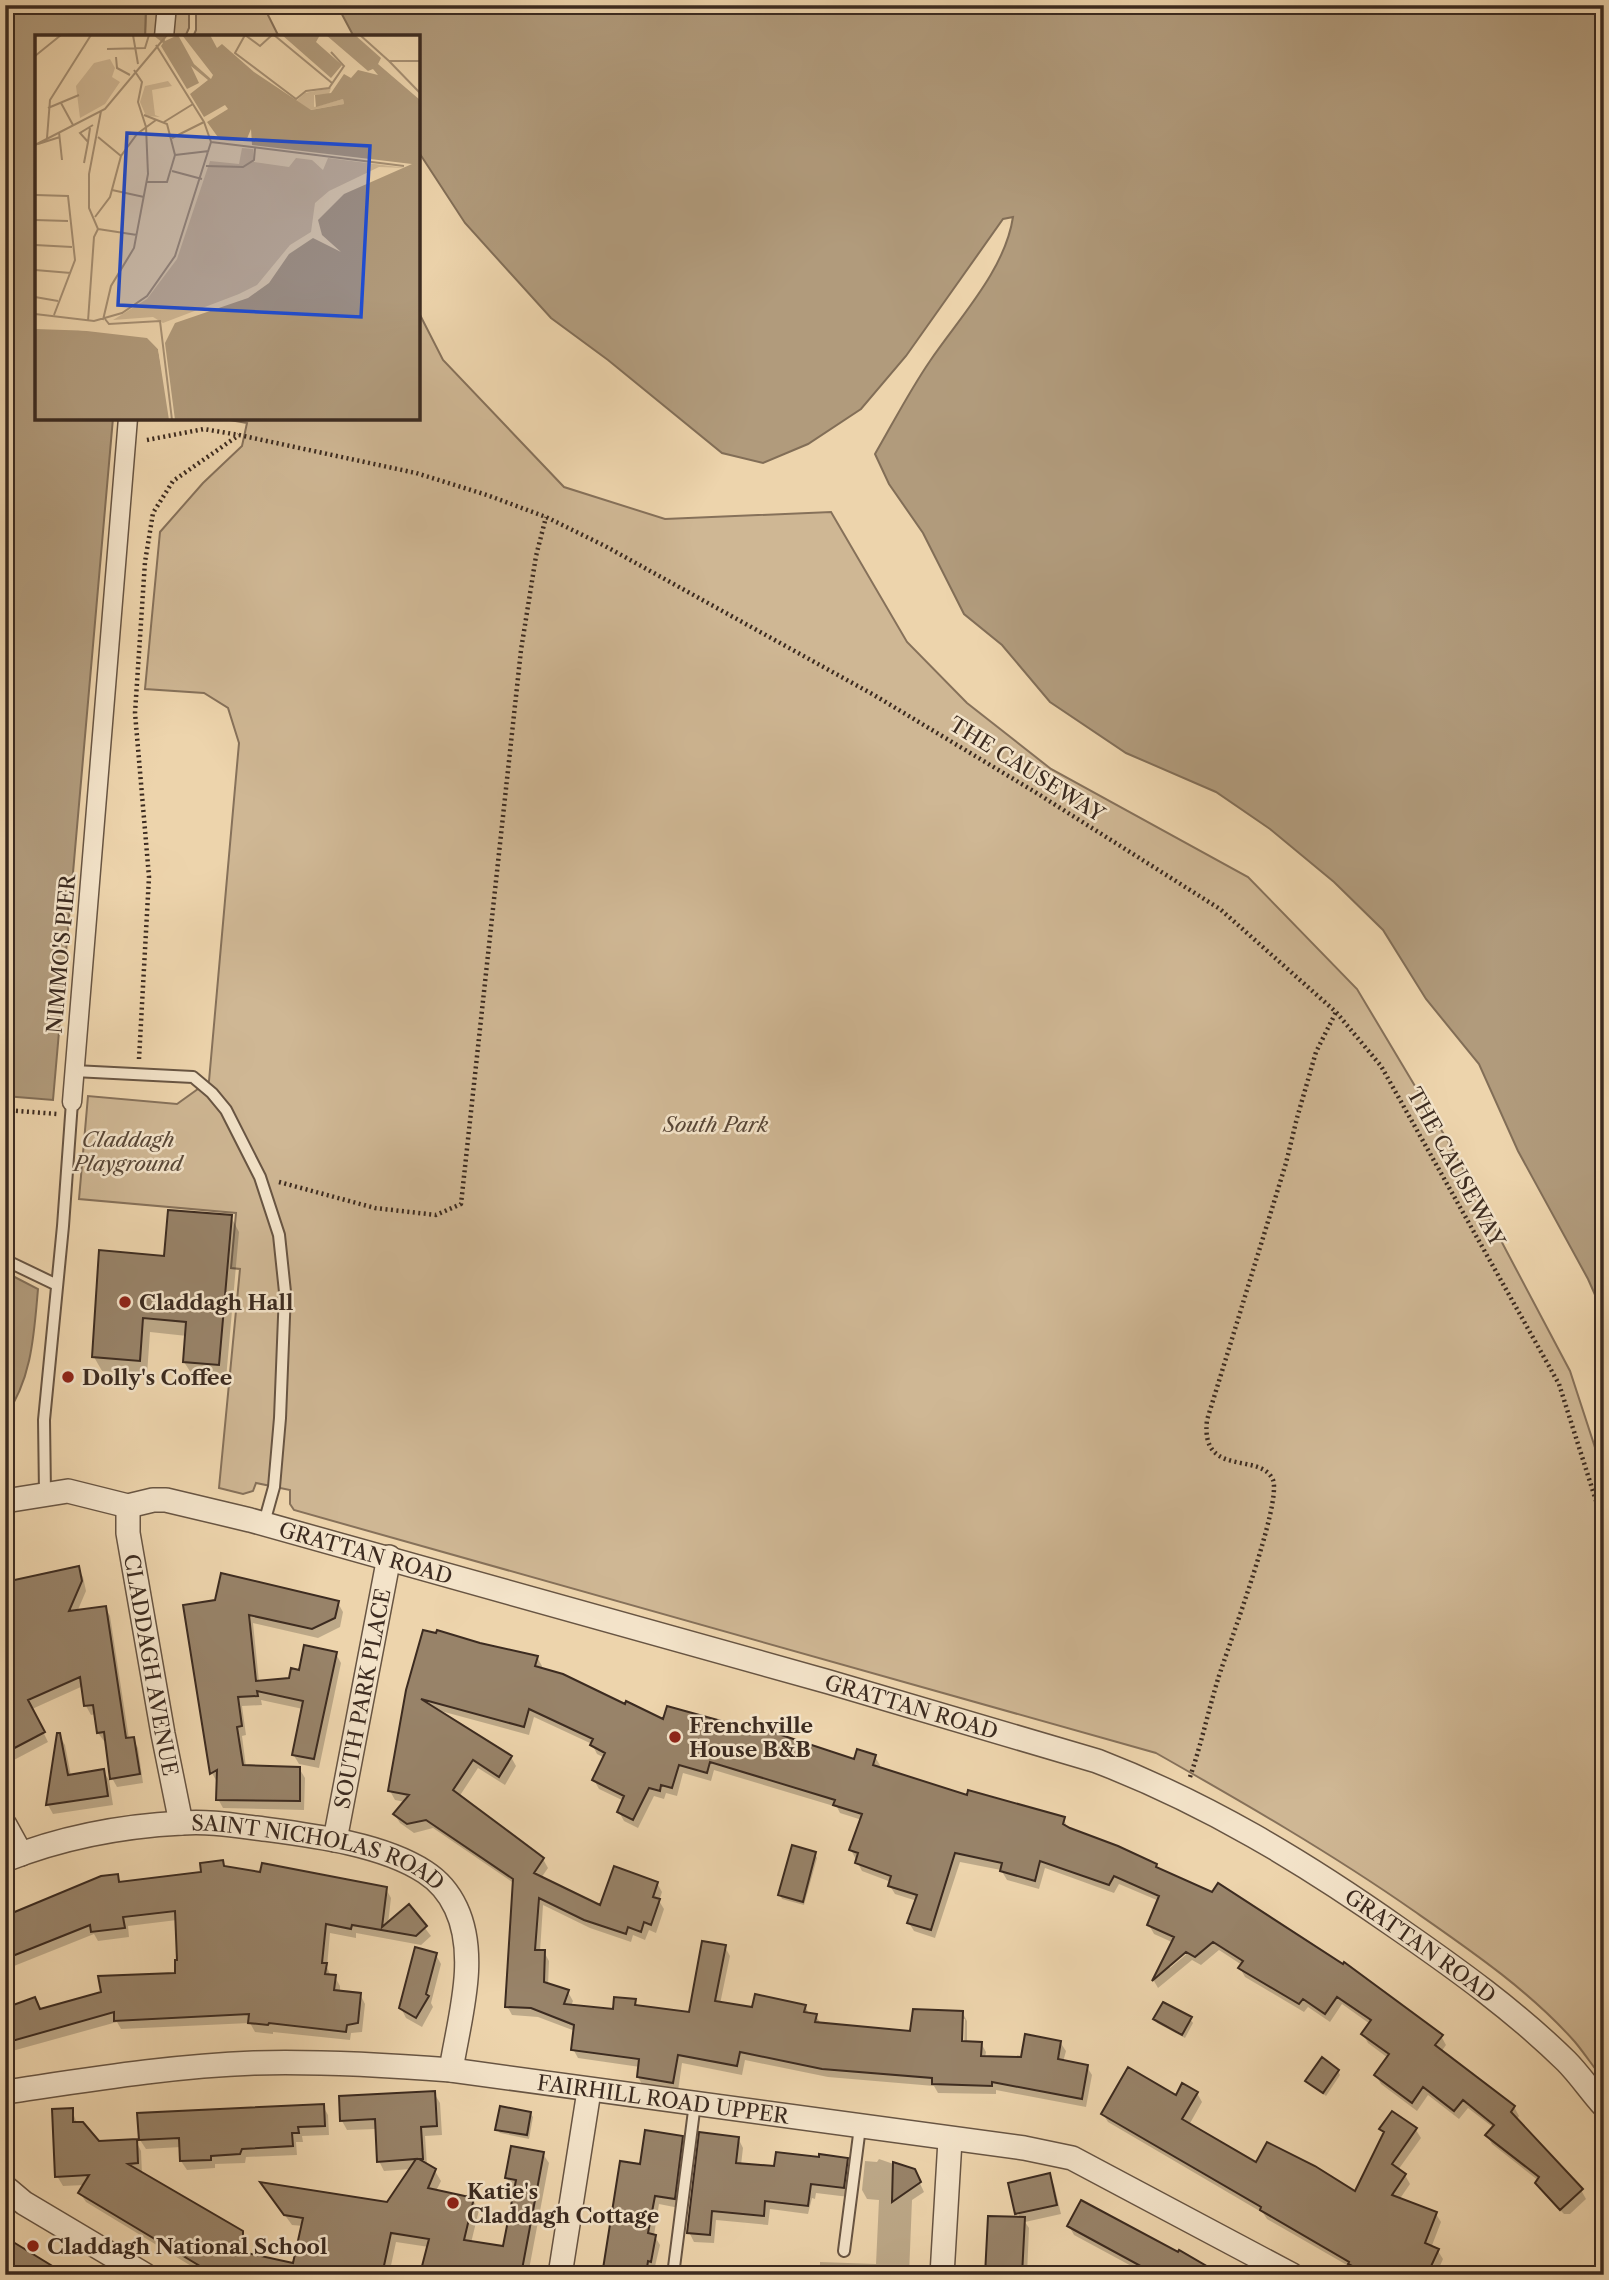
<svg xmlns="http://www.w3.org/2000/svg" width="1609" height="2280" font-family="'Libre Caslon Text',serif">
<rect width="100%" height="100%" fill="#edd4ac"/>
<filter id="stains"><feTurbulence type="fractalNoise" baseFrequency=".00286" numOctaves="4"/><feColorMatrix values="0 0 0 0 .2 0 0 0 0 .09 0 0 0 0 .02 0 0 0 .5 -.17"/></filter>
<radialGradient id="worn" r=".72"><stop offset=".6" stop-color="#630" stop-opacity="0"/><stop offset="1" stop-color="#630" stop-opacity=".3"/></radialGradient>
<path fill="#cfb794" stroke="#86715a" stroke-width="2" d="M146 5H162L159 37H145Z
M172 5H189V28L185 37H170Z
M196 5H263L279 37H193L196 30Z
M418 311 443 360 564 487 665 519 831 512 907 642 967 703 1051 769 1248 877 1357 989 1452 1148 1570 1371 1604 1475V2080C1594 2068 1585 2054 1575 2042 1530 1991 1470 1950 1414 1911 1331 1853 1244 1803 1156 1753L294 1510 290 1504V1490L256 1483 253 1491 243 1494 219 1488 240 1269 231 1268 236 1213 79 1199 88 1096 177 1104 209 1081 239 743 228 708 204 693 145 689 160 532 203 483 242 446 247 423 218 418H418Z"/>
<path fill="#b19b7c" stroke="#826e57" stroke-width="2" d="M5 5H146L145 37H37V418H113L53 1100 5 1096Z
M337 5H1604V1315L1588 1279 1518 1151 1479 1064 1426 999 1383 930 1334 882 1270 829 1216 792 1126 753 1050 702 1002 645 964 614 923 533 889 484 875 454C893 423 910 390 930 361 960 317 1005 270 1013 217L1003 219 906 356 861 409 808 444 763 463 722 453 608 360 551 318 465 223 418 151V37H354Z
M5 1147C18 1172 16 1194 5 1221Z
M5 1272 38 1289C34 1334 32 1379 5 1417Z"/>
<path fill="#0003" fill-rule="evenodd" d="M231 1217 239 1232 226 1379 193 1376 184 1362 187 1336 150 1332 147 1375 102 1371 94 1357 165 1258Z
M78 1568 83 1577 86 1591 77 1612 105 1607 110 1616 129 1739H133L138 1748 143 1783 117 1787 112 1778 107 1741H104L98 1733 96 1714 91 1715 86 1706 83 1686 32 1709 48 1742 12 1761 5 1748Z
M338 1603 343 1612 340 1627 318 1638 253 1623 259 1682 290 1680 300 1672 336 1654 341 1663 319 1768 299 1764 293 1754 303 1709 261 1700 262 1705 242 1706 246 1735 242 1736 246 1767 299 1768 305 1778 304 1810 223 1808 218 1799 217 1782 212 1773 185 1607Z
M480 1645 537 1657 542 1666 541 1670 664 1722 855 1762 875 1757 880 1765 879 1769 968 1797 1064 1819 1068 1830 1156 1866 1158 1870 1441 2036 1446 2045 1441 2052 1514 2107 1519 2116 1516 2120 1581 2190 1586 2199 1570 2214H1564L1543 2192 1537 2183 1539 2181 1492 2144 1487 2135 1494 2128 1468 2108 1459 2119 1428 2095 1417 2111 1381 2084 1376 2075 1388 2058 1368 2043 1363 2034 1370 2024 1342 2004 1330 2022 1308 2007 1304 2012 1245 1977 1240 1968 1242 1965 1219 1950 1201 1965 1192 1960 1158 1988 1154 1981 1174 1943 1154 1934 1149 1925 1159 1901 1119 1884 1114 1893 1045 1868 1039 1889 1007 1880 1001 1870 960 1862 935 1938 914 1931 909 1923 917 1901 895 1894 890 1886 891 1882 862 1871 851 1850 862 1820 840 1813 837 1807 714 1770 711 1781 683 1773 677 1796 666 1793 664 1799 654 1796 638 1828 624 1821 619 1812 624 1801 599 1789 594 1780 605 1758 597 1754 592 1744 534 1717 529 1735 437 1710 511 1757 516 1766 505 1785 478 1768 459 1797 543 1859 548 1868 541 1878 601 1907 657 1883 662 1892 659 1901 664 1909 656 1933 649 1930 645 1940 633 1935 631 1942 590 1928 543 1905 540 1952H544L549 1961 548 1986 568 1992 573 2001 571 2006 614 2011 635 2001 638 2007 690 2014 725 1947 730 1956 720 2004 754 2009 805 2006 809 2014 816 2016 821 2024 911 2033 962 2012 967 2021V2043H981L986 2052 985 2058 1022 2059 1060 2042 1066 2051 1063 2062 1087 2067 1092 2075 1086 2107 996 2090V2094L938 2093 934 2086 828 2077 745 2060 742 2075 682 2063 678 2091 643 2086 638 2077 640 2067 578 2058 573 2049 575 2031 538 2017 512 2015 507 2006 515 1884 433 1828 414 1833 400 1823 395 1815 405 1802 395 1800 390 1791 408 1690ZM1192 1945 1194 1948 1170 1968V1964ZM961 2019H965L964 2050H960Z
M59 1735 65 1745 71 1776 103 1771 109 1780 113 1805 53 1814 48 1805Z
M815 1854 817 1858 804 1905 782 1899 780 1895Z
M222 1862 226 1868 386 1889 391 1898 388 1924 409 1907 431 1936 421 1945 356 1933V1938L330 1933 327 1967 331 1977H335L340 1986V1992L360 1994 365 2004 362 2032 351 2033 350 2040 273 2032V2034L255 2032 250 2023 121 2029 117 2022 5 2053V2021L177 1975 179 1961 177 1920 128 1926 129 1937 98 1941 94 1934 9 1968 5 1963V1918L117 1875 122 1884 203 1873Z
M436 1955 441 1964 431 2003 433 2007 422 2027 406 2018 401 2008Z
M1155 2019H1190L1193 2023 1185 2038 1157 2023Z
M1338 2071 1340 2075 1326 2096 1307 2081Z
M434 2093 440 2103 442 2135 425 2136 427 2166 435 2171 441 2181 436 2191 473 2200 479 2210 471 2243 505 2248 516 2189 512 2188 507 2178 543 2154 549 2163 528 2275H422L429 2247 396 2242 389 2275H206L86 2202 80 2193 85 2185 63 2186 57 2176 72 2110 77 2124 98 2143 136 2141 141 2151 142 2174 242 2233 248 2243 246 2255 295 2265 303 2226 292 2225 268 2192 388 2204 411 2169 384 2171 379 2161 377 2129 347 2130 342 2121Z
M1197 2093 1202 2102 1189 2125 1256 2165 1356 2193 1384 2135 1381 2129 1416 2130 1421 2138 1398 2170 1405 2175 1410 2184 1399 2200 1436 2214 1441 2222 1431 2248 1438 2251 1443 2259 1436 2275H1360L1355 2273 1352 2268 1267 2219 1263 2213 1108 2122 1103 2114Z
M323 2106 328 2115 329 2135 302 2136 303 2142H296L297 2155 246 2157 245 2163 215 2164V2168L187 2170 181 2161V2147L146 2149 140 2140Z
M530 2113 533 2117 529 2139 500 2133 497 2129Z
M682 2138 687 2147 679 2208 659 2204 654 2235 660 2245 653 2275H604L642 2166Z
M738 2138 743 2148 741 2165 776 2168 847 2159 852 2169 849 2197 816 2193 815 2199 812 2198 808 2214 770 2209 768 2225 716 2220 714 2243 694 2242 689 2232Z
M879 2159 914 2171 924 2192 912 2200 909 2275H820V2262L876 2264 879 2200 867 2199 862 2190 865 2161 877 2162Z
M1049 2175 1054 2185 1061 2214 1025 2222 1029 2228 1027 2275H987L1020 2219 1010 2184Z
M1069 2226 1219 2275H1148L1074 2235Z
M1504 2267 1530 2275H1500Z"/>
<path fill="#988369" stroke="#3c2b20" stroke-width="2" d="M168 1210 232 1215 219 1365 183 1362 186 1322 143 1318 140 1361 92 1357 99 1250 164 1256Z
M79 1566 82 1581 69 1611 106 1606 126 1738 134 1737 140 1774 110 1779 104 1732 97 1733 93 1705 84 1706 80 1677 28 1700 45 1732 5 1753V1582Z
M221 1573 339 1601 335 1618 312 1629 249 1615 256 1681 289 1678 291 1668 299 1670 304 1645 337 1652 314 1759 292 1755 303 1701 257 1691 258 1696 238 1697 242 1726 237 1727 243 1765 300 1767V1801L216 1800 217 1770 210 1774 183 1605 215 1600Z
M423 1630 436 1633 437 1630 480 1643 538 1656 535 1666 563 1674 625 1704 626 1701 663 1719 667 1706 743 1727 745 1723 854 1759 857 1749 876 1755 873 1765 967 1795 968 1790 1065 1817 1063 1824 1070 1828 1118 1846 1157 1864 1156 1867 1212 1892 1218 1883 1343 1964 1344 1962 1443 2035 1435 2045 1515 2106 1511 2112 1583 2189 1560 2210 1535 2183 1539 2177 1485 2135 1494 2125 1463 2100 1454 2111 1423 2087 1412 2103 1374 2075 1389 2054 1361 2034 1371 2020 1337 1997 1325 2014 1303 1999 1299 2004 1238 1968 1243 1961 1213 1942 1195 1957 1186 1952 1152 1981 1174 1937 1147 1925 1159 1896 1114 1876 1109 1885 1040 1861 1035 1881 1000 1871 1002 1863 955 1853 931 1930 907 1923 917 1895 888 1886 891 1876 855 1863 858 1853 849 1850 862 1814 833 1805 835 1800 710 1762 707 1773 679 1765 672 1788 661 1785 660 1791 649 1788 633 1820 617 1812 624 1796 592 1780 605 1753 590 1745 593 1739 529 1709 524 1727 421 1699 512 1756 499 1777 473 1760 453 1790 544 1858 534 1873 600 1905 614 1866 658 1882 653 1897 660 1899 651 1925 644 1922 641 1932 628 1927 626 1934 584 1920 539 1898 535 1950H545L544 1982 569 1990 564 2004 613 2009 614 1997 636 1999 635 2005 689 2012 702 1941 726 1945 715 2001 752 2007 755 1994 806 2005 804 2012 817 2014 815 2022 910 2031 913 2009 963 2011 962 2041 982 2042 981 2056 1021 2057 1025 2034 1061 2041 1058 2059 1088 2065 1082 2099 992 2082V2086L932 2084V2078L822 2069 740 2052 737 2066 678 2055 673 2083 637 2077 639 2059 571 2050 574 2025 531 2008 505 2007 513 1879 426 1820 407 1824 393 1814 409 1795 388 1791 406 1690Z
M57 1733H60L68 1775 104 1769 108 1796 46 1805Z
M792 1845 816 1852 803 1902 778 1895Z
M223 1860 224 1866 260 1872 262 1863 387 1887 382 1927 409 1904 427 1926 416 1936 352 1925 351 1929 326 1924 322 1963H327L325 1974 336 1975 334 1990 361 1993 358 2023 347 2025 346 2032 269 2023 268 2025 248 2023 249 2014 114 2021V2012L5 2043V2008L35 1997 40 2009 101 1992 98 1976 175 1973V1960H177L175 1911 123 1917 125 1928 91 1932 90 1925 5 1959V1916L101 1876 118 1874 119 1882 201 1872 200 1863Z
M415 1947 437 1953 426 1994 429 1996 416 2018 399 2008Z
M1163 2002 1192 2017 1182 2035 1153 2019Z
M1322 2057 1339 2070 1323 2093 1305 2081Z
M1128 2067 1176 2095 1182 2083 1198 2092 1182 2119 1256 2162 1267 2142 1315 2166 1355 2191 1384 2132 1379 2129 1392 2111 1417 2128 1392 2164 1406 2174 1392 2195 1437 2212 1425 2243 1439 2249 1427 2275H1371L1348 2264 1349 2262 1260 2210 1261 2207 1101 2114Z
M435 2091 437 2126 421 2127 423 2159H419L436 2169 428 2188 474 2198 464 2240 503 2246 516 2180 505 2178 511 2146 544 2152 521 2275H498L454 2267 452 2275H440L421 2270 429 2239 391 2233 382 2275H215L78 2193 89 2175 55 2177 52 2109 73 2108V2122H83L99 2141 137 2139 138 2163 128 2164 243 2231V2242L238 2251 293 2263 303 2218 284 2215 260 2182 387 2202 416 2159 377 2162 375 2119 340 2121 339 2096Z
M324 2104 325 2126 298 2127 299 2133H292L293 2146 242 2149 240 2154 211 2156V2160L180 2161 179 2138 139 2140 137 2113Z
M500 2106 531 2112 527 2135 495 2130Z
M645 2130 683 2136 675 2199 655 2196 648 2233 656 2235 651 2262 648 2261 646 2275H602L620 2161 640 2164Z
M699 2132 739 2137 736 2163 774 2166 776 2152 819 2157V2154L848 2158 844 2188 811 2184 808 2206 765 2201 764 2216 712 2211 710 2235 687 2233Z
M893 2162 915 2169 921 2182 892 2202Z
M1050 2173 1057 2205 1015 2214 1008 2183Z
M1081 2200 1178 2252 1179 2250 1222 2275H1157L1067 2226Z
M988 2216 1025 2217 1022 2275H985Z
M5 2237 67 2275H5Z"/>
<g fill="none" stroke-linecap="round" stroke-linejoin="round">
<g stroke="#685543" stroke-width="14">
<path id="service" d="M74 1071 193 1077 212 1093 226 1110 260 1177 279 1235 285 1292 280 1418 274 1487 264 1523
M5 1260 57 1285
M45 1493 44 1420 63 1226 72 1102
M844 2251 860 2127
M673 2275 695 2103"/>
</g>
<g stroke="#685543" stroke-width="21">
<path id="pedestrian" d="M164 37 167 5
M72 1102 128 418"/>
</g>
<g stroke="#685543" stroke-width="26">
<g id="minor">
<path id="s1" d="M5 1501 68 1491 128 1506 153 1500H166L250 1520 829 1682 1097 1761C1206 1803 1304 1862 1399 1929 1458 1970 1515 2011 1566 2061 1580 2075 1591 2092 1604 2106"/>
<path id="s2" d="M128 1506V1533L163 1734 181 1823"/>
<path d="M5 1825 21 1854"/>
<path id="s3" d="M335 1840 389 1557"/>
<path id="s4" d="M5 1860C60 1838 123 1826 182 1823 207 1821 232 1825 256 1828 308 1835 381 1843 425 1872 439 1881 449 1893 456 1908 479 1957 459 2019 451 2070"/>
<path id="s5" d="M5 2092C87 2080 171 2066 254 2063 320 2061 385 2065 451 2070L1024 2148 1072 2158 1292 2275"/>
<path d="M5 2187 24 2203 145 2275"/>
<path d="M560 2275 589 2091"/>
<path d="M942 2275 950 2140"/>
</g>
</g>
<path stroke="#3c2b20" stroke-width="4.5" stroke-dasharray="2 3.5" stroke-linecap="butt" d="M147 440 204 429 239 435 416 473 487 495 546 517 605 546 874 695 1035 792 1220 909 1336 1012 1381 1066 1559 1384 1604 1526
M139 1059 149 877 135 713 145 562 153 513 173 481 239 435
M5 1110 57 1114
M279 1182 375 1208 436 1215 461 1204 521 650 536 556 546 517
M1190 1777C1201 1745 1208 1712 1218 1679 1228 1647 1282 1504 1273 1480 1261 1451 1200 1479 1207 1420L1286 1163 1297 1118 1316 1052 1336 1012"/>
<use href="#service" stroke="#f3e3c9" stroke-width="10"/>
<use href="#pedestrian" stroke="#f3e3c9" stroke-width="18"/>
<use href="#minor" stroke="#f3e3c9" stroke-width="23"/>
</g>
<g fill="#8f2418" stroke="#f3e3c9" stroke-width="2.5">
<circle cx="125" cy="1302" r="7"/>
<circle cx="68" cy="1377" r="7"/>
<circle cx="675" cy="1737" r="7"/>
<circle cx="453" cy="2203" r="7"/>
<circle cx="33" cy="2246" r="7"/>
</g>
<g text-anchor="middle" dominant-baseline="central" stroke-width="5" stroke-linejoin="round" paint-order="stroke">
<g font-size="21" fill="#3c2b20" stroke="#f3e3c9">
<text transform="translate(1027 769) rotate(32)">THE CAUSEWAY</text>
<text transform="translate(61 954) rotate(-85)">NIMMO'S PIER</text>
<text transform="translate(1456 1167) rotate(61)">THE CAUSEWAY</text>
<text stroke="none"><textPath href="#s1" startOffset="371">GRATTAN ROAD</textPath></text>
<text stroke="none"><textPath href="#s2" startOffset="161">CLADDAGH AVENUE</textPath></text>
<text stroke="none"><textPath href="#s3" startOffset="144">SOUTH PARK PLACE</textPath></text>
<text stroke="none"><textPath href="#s1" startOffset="938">GRATTAN ROAD</textPath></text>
<text stroke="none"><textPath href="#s4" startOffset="322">SAINT NICHOLAS ROAD</textPath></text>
<text stroke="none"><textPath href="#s1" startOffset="1505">GRATTAN ROAD</textPath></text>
<text stroke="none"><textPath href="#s5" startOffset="662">FAIRHILL ROAD UPPER</textPath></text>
</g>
<g font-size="21" font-style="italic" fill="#594737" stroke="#f3e3c9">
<text x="716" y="1124">South Park</text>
<text x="128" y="1139">Claddagh<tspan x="128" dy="24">Playground</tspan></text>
</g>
<g font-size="21" font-weight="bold" fill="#3c2b20" stroke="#f3e3c9" text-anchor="start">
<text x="139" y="1302">Claddagh Hall</text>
<text x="82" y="1377">Dolly's Coffee</text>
<text x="689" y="1725">Frenchville<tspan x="689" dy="24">House B&amp;B</tspan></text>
<text x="467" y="2191">Katie's<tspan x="467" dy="24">Claddagh Cottage</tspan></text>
<text x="47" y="2246">Claddagh National School</text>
</g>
</g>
<g transform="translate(35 35)">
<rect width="385" height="385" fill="#edd4ac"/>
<path d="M75 24 80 33 77 42 85 47 70 69 45 83 41 51 59 28ZM133 46 137 51 117 55 120 80 125 82 111 81 105 67 110 51ZM296 53 294 59 279 60V72L308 64 309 69 275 75 261 66 270 58ZM207 113 218 114 219 127 254 132 261 123 277 125 288 135 293 123 371 133 344 132 294 156 280 168 276 197 255 210 222 250 204 259 128 288 118 282 78 285 112 264 142 224 175 126 204 129Z" fill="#cfb794"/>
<path d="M118 0H129L130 6 143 0 159 29 176 44 178 40 147 0H175L182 13 187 9 219 37 276 75 309 69 308 64 281 72 280 60 296 58 309 39 316 43 323 35 343 40 338 34 333 36 291 0H320L346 23 343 29 385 65V385H140L130 308 140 288 213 263 234 248 254 219 278 203 306 217 287 200 283 185 309 159 377 129 217 110 216 94 211 106 185 105 172 87 193 74 190 70 169 82 155 59 173 45 156 31 164 48 152 54 126 11 128 8ZM247 0H285L281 7 307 30 296 43ZM0 294 89 297 112 302 123 314 134 385H0Z" fill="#b19b7c"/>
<path d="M0 290 89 293 114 300 125 311 136 385 123 314 112 303Z" fill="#edd4ac"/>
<path fill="none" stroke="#a69074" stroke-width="2" d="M98 0 103 29M210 0 200 18 261 64 271 56 294 53 309 31 296 17M210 0 225 11 237 0M239 0 297 48M325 0 354 26H385M72 14 110 13 114 0M0 21 26 0M81 22 82 33 95 40M354 26 385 58M26 68 38 90M13 73 44 60M109 80 132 89 140 120 132 147H112M129 87 158 69M55 93 53 107 45 98 58 90M24 97 27 125M63 102 86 121M12 103 15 65 56 0M137 103 169 87M176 107 369 131M3 109 25 102M0 110 70 74 132 0M140 120 174 116M49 128 53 107M171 131 208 132 219 125 220 113M137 136 167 144M77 155 109 162M1 160 33 161 40 225 19 280M60 182 75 162 86 121 102 99 121 85M0 185 33 186M63 194 102 200M0 210 37 212M0 235 36 238M0 262 23 266M0 279 59 286 87 278 112 261 140 221 176 107 169 87 121 10M70 284 74 289 125 286 137 385M68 285 76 251 99 213 113 139 111 92 103 67 107 47 99 35M53 286 59 202 63 194 54 173V139L66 76"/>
<path fill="#1d4ed8" fill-opacity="0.15" stroke="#1d4ed8" stroke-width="3.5" d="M92 98 335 111 326 282 83 270Z"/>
<rect width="385" height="385" fill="none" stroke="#3c2b20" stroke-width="3.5"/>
</g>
<rect width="1609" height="2280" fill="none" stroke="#edd4ac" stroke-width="28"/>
<rect x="7" y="7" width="1595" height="2266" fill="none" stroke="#3c2b20" stroke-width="3.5"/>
<rect x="14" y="14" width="1581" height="2252" fill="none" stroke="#3c2b20" stroke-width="2"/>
<rect width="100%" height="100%" filter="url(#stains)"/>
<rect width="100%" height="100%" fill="url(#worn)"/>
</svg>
